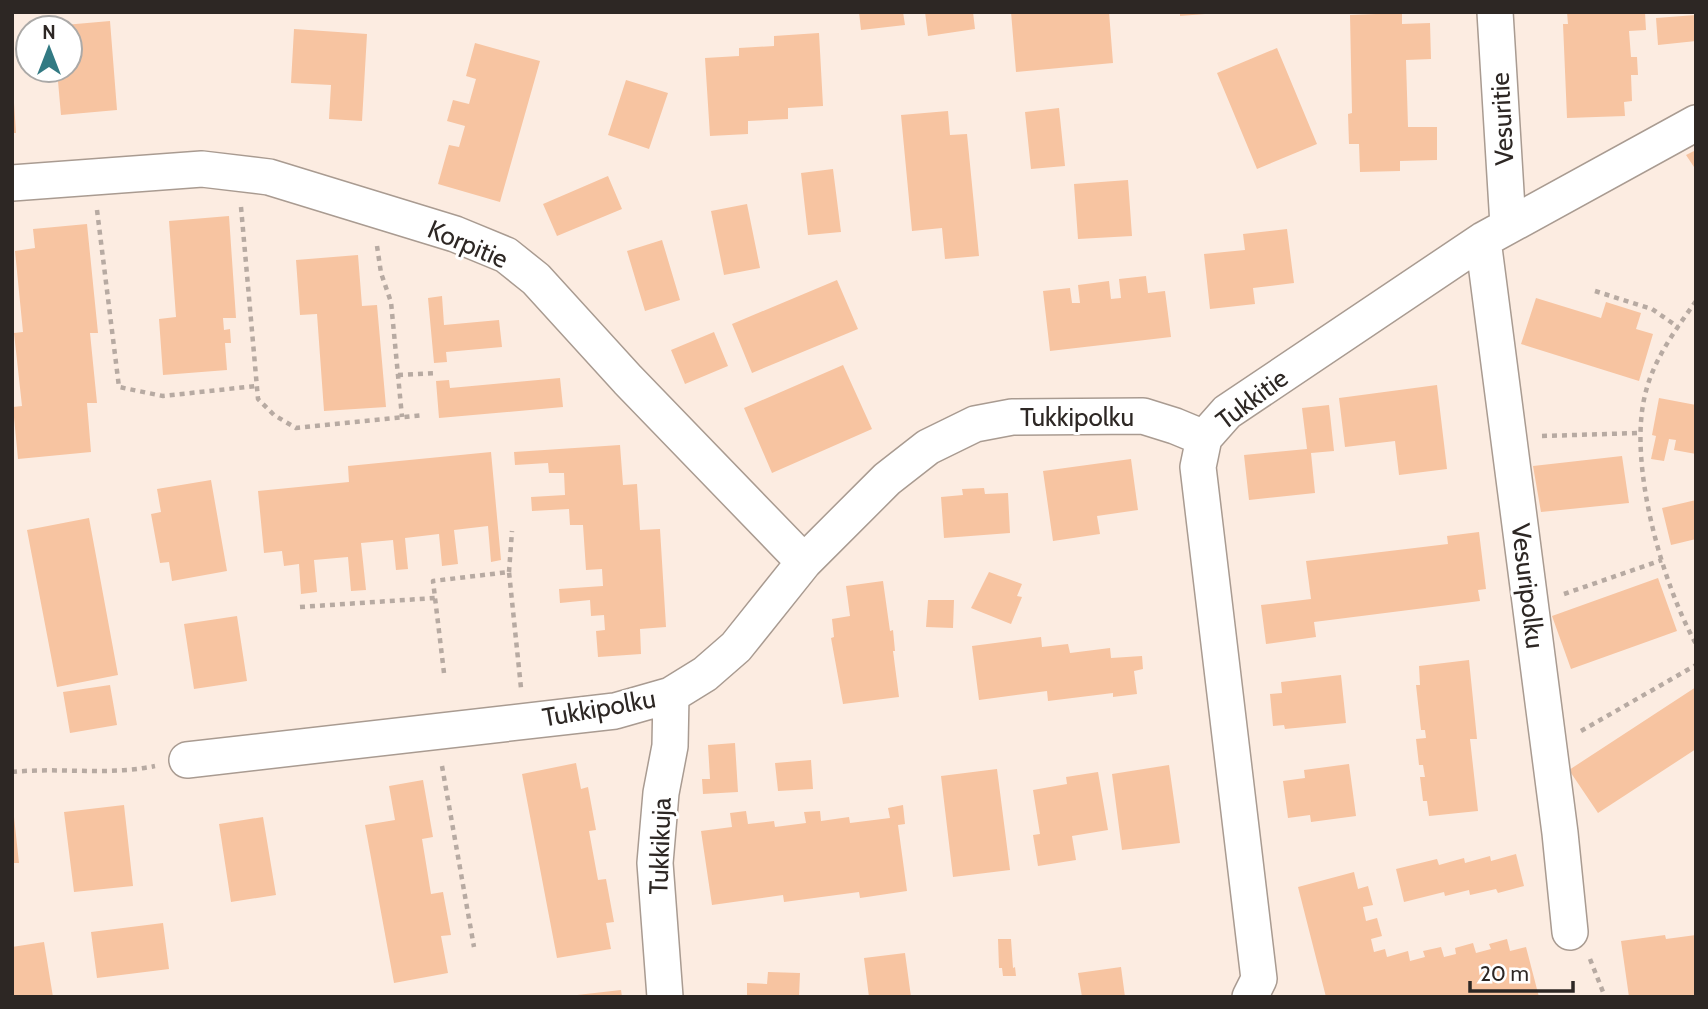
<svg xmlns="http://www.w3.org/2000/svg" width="1708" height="1009" font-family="Cabin,sans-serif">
<rect width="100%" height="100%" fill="#fcece1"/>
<path fill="#f7c4a1" d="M859 12H903L905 25 861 30Z
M925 12H973L975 29 928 36Z
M1011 12H1109L1113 63 1016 72Z
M1180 12H1205V14L1180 16Z
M1567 12H1645L1646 30 1629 31 1631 57H1637L1638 75H1631L1632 101 1624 102 1625 116 1567 118 1563 24H1568Z
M1402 13V24L1430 23 1431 59 1406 60 1408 127H1437V160L1400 161V171L1360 172 1359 144H1349L1348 114 1352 113 1350 15Z
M1696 15V41L1658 45 1656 18Z
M110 21 117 110 61 115 57 70H70V28H53V26Z
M294 29 367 34 362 121 329 119 331 85 291 83Z
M819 33 823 106 788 108V119L748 121V134L710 136 705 58 739 56V48L774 46V36Z
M475 43 540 61 500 202 438 184 449 145 459 147 465 126 447 121 453 100 469 104 476 79 466 76Z
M1277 48 1317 144 1257 169 1217 73Z
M626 80 668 93 649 149 608 135Z
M12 103H14L16 133H12Z
M1059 108 1065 166 1031 169 1025 112Z
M948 111 950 135 967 134 979 256 945 259 942 228 912 231 901 115Z
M1696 150V170L1686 155Z
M833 169 841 232 808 235 801 173Z
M608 176 622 209 557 236 543 204Z
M1128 180 1132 236 1078 239 1074 184Z
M747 204 760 268 724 275 711 211Z
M229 216 236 318H223L224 330 230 329 231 343H225L227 370 163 375 159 319 176 317 169 221Z
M87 224 98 333H90L97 403H87L91 452 18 459 13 407 22 406 14 333 23 332 15 251 35 248 33 229Z
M1287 229 1294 283 1253 288 1255 304 1210 309 1204 254 1245 250 1243 234Z
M662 240 680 300 645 311 627 251Z
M358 255 362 306 377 305 386 407 324 411 317 314 300 315 296 260Z
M1146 276 1148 293 1165 291 1171 337 1050 351 1043 291 1070 288 1072 303H1080L1078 285 1109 281 1111 299 1121 298 1119 279Z
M837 280 858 329 752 373 732 324Z
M442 296 444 325 499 320 502 347 446 352 447 362 434 363 428 298Z
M1536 298 1601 318 1606 302 1641 313 1636 329 1653 334 1639 381 1521 344Z
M714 332 728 366 685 384 671 350Z
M843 365 872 429 772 473 744 408Z
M560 378 563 407 439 418 436 381 449 380 450 388Z
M1437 385 1447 469 1399 475 1395 441 1345 447 1339 398Z
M1659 398 1696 405V454L1674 450 1676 440 1669 439 1664 461 1651 459 1656 436 1652 435Z
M1329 405 1334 451 1311 453 1315 493 1249 500 1244 455 1307 449 1302 408Z
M620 445 623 485 637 484 640 530 660 529 666 627 640 629 641 654 598 657 596 631 605 630 604 615 591 616 590 600 560 603 559 589 603 586 602 569 586 570 583 525H570L569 509 532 511 531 497 565 495 564 473H549L548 463 515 465 514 452Z
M491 452 501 560 491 562 488 526 454 530 458 564 442 566 439 534 405 538 408 569 396 570 393 540 361 543 366 590 351 591 348 557 314 560 317 592 301 594 299 564 284 566 282 551 264 553 258 491 349 482 348 466Z
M1622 456 1629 503 1541 512 1533 466Z
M1131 459 1138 510 1097 516 1100 534 1053 541 1043 471Z
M211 480 227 571 172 581 169 562 160 563 151 514 161 512 157 489Z
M984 488 985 494 1008 493 1010 533 944 538 941 497 963 495 962 489Z
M1696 500V539L1671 545 1662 508Z
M89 518 118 675 57 687 27 530Z
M1479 532 1486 589 1478 590 1480 601 1314 622 1316 637 1266 644 1261 605 1311 599 1306 561 1448 544 1447 536Z
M989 572 1022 584 1017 596 1022 597 1011 624 971 608Z
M1658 578 1677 631 1571 669 1552 616Z
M883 581 890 631 893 630 895 651H893L899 697 843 704 831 638 834 637 832 619 850 616 846 586Z
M928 600H954L953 628 926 627Z
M237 616 247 681 194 689 184 624Z
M1041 637 1042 647 1068 644 1070 653 1110 648 1111 658 1142 656 1143 669 1134 671 1137 694 1113 697V693L1048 701 1047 691 979 700 972 646Z
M1469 660 1477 739H1470L1478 811 1429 816 1427 801H1423L1420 777H1425L1423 765H1419L1416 739 1426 738 1425 730H1421L1416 685H1420L1419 666Z
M1341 675 1346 723 1285 729 1284 725 1273 726 1270 694 1282 693 1281 682Z
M110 685 117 725 70 733 63 692Z
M1696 687V749L1598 813 1569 770Z
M735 743 738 792 703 794 702 779H710L708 745Z
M811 760 813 789 778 791 775 763Z
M576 763 581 789 588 787 596 830 589 831 598 880 606 879 614 922 606 923 611 949 557 958 522 774Z
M1349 764 1356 816 1311 822 1310 815 1288 818 1283 781 1305 778 1304 770Z
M1169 765 1180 843 1122 850 1112 774Z
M997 769 1010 870 953 877 941 776Z
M1098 772 1108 830 1072 836 1076 860 1038 866 1033 835 1040 834 1033 790 1067 784 1066 777Z
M423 780 433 837 422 839 431 894 443 892 451 935 441 936 448 973 394 983 365 825 395 820 389 786Z
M124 805 133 886 74 892 64 812Z
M903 805 905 824 898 825 907 891 860 898 859 892 784 902 783 895 712 905 701 831 732 827 730 813 746 811 748 824 774 821 775 827 806 823 804 812 820 811 821 821 849 817 850 823 890 818 888 808Z
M12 817H14L19 863H12Z
M263 817 276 895 231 902 219 824Z
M1516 854 1524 886 1498 893 1496 889 1470 895 1469 890 1445 896 1444 892 1404 902 1396 869 1437 859 1439 865 1464 858 1465 863 1490 856 1491 861Z
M1354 872 1358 889 1368 886 1373 905 1363 907 1366 921 1377 918 1382 936 1371 939 1374 952 1385 949 1387 957 1408 951 1410 961 1425 957 1423 951 1441 947 1444 957 1456 954 1455 948 1473 943 1476 953 1491 949 1489 944 1507 939 1510 951 1526 947 1539 997H1326L1298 887Z
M163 923 169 969 97 978 91 932Z
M1665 935 1666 939 1696 935V997H1629L1621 941Z
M998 939H1011L1013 968 1015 967 1016 976H1003L1002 968H999Z
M44 942 53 997H12V947Z
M905 953 911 997H869L864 958Z
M1121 967 1125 997H1082L1078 973Z
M768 972 800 973 799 997H747V983L767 984Z
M621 990 622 997H577V995Z"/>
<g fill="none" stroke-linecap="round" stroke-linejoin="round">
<g stroke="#a99b91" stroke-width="38">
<path id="minor" d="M1495 12 1508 225
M12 183 202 169 269 177 455 234 506 255 536 279 628 380 804 562
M1483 240 1560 833 1570 932
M187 760 615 711 671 695 705 674 736 647 804 562 887 479 928 447 975 424 1012 417 1143 416 1175 426 1204 438
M665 997 655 863 661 793 670 746 671 695
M1250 997 1259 979 1198 467 1204 438 1227 412 1483 240 1696 123"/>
</g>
<path stroke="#b7aaa2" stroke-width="4.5" stroke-dasharray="5 5" stroke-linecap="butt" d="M241 207 258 399 274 415 296 428 424 415
M97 210 119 387 163 396 256 386
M377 246 381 273 391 302 402 417
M1595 291 1652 309 1678 327
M1696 301C1676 329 1653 360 1645 395 1628 464 1662 583 1696 644
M398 375 436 373
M1542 436 1639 433
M509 572 512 531
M1564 594 1662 560
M300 607 435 598
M444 673 433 581 509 572 521 688
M1581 731 1696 665
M442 766 474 947
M12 772C60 767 108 776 155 766
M1590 959 1605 997"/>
<use href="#minor" stroke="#fff" stroke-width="35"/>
</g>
<g text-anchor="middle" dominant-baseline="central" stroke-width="6" stroke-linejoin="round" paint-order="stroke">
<g font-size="26" fill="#2d2724" stroke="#fff">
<text transform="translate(1502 119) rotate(-93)">Vesuritie</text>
<text transform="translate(468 244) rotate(23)">Korpitie</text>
<text transform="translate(1252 399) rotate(-37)">Tukkitie</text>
<text x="1077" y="417">Tukkipolku</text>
<text transform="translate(1528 586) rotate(83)">Vesuripolku</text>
<text transform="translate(599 708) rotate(-10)">Tukkipolku</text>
<text transform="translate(660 846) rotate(-88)">Tukkikuja</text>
</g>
</g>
<rect width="1708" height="1009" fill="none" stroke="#2d2724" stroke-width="28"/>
<g transform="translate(49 49)"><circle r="33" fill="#ffffff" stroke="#aba9a7" stroke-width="2"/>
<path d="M0-5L12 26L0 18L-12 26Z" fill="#327a83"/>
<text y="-10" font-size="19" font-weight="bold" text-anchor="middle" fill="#2d2724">N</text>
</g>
<path d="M1470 981v10h103v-10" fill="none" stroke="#2d2724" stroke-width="3.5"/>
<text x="1480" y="981" font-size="21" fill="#2d2724" stroke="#ffffff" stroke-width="5" paint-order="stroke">20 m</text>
</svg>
